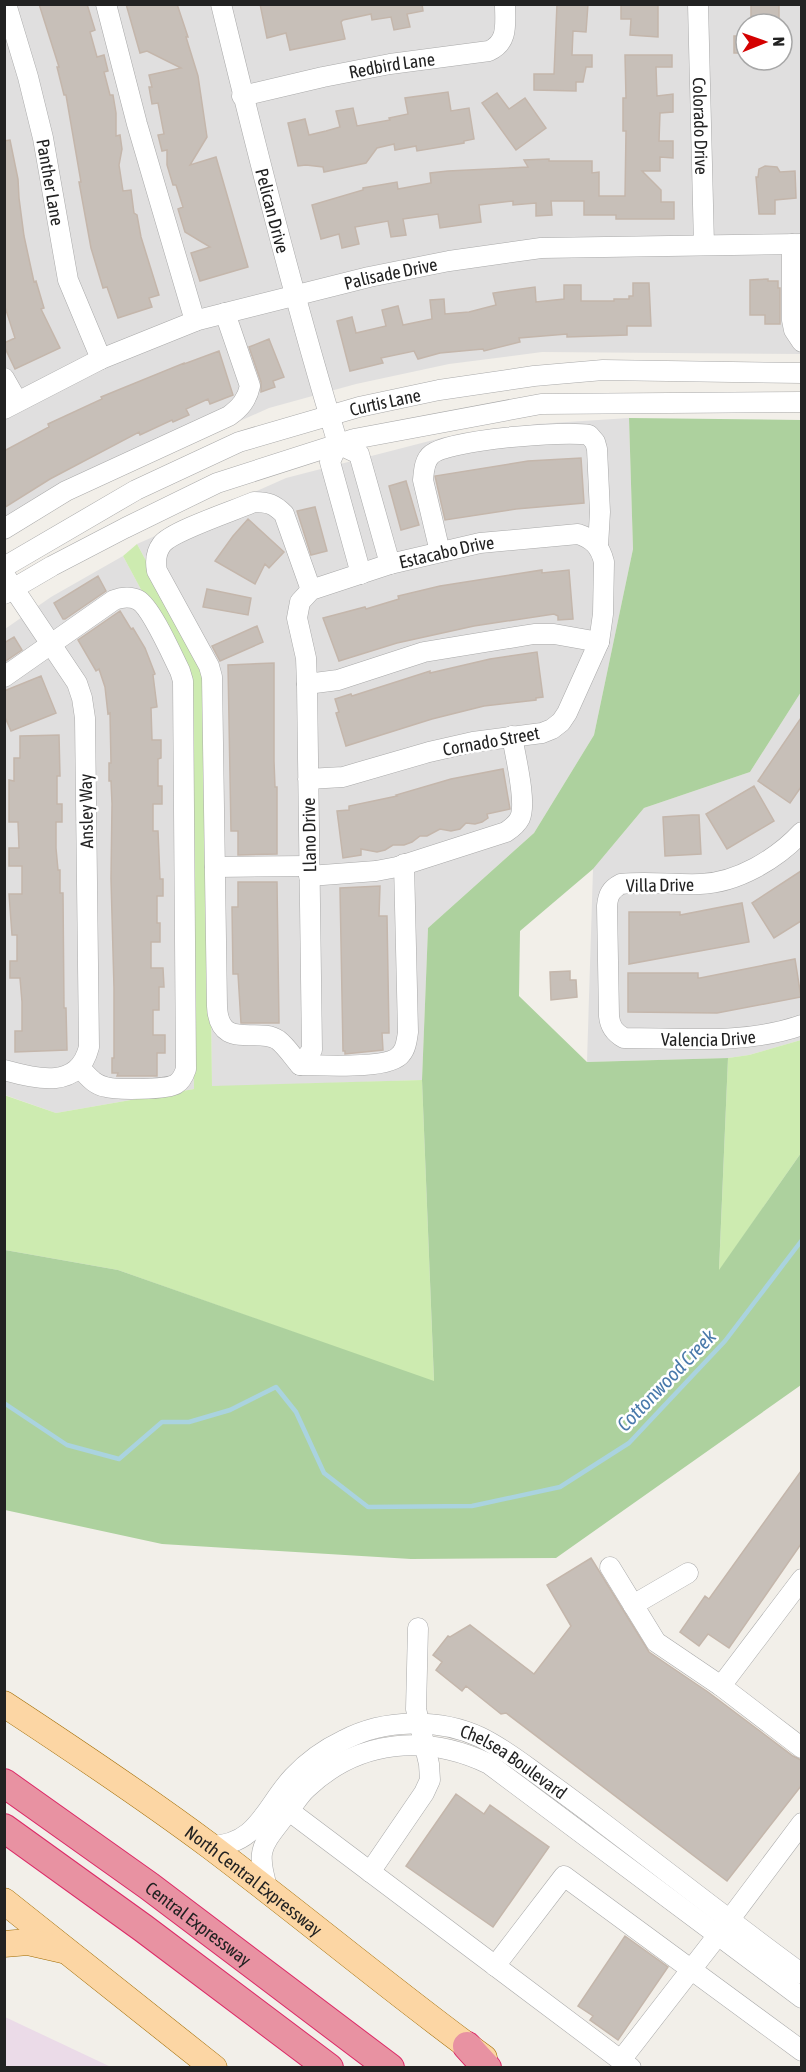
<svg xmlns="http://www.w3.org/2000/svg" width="806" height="2072" font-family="'Asap Condensed',sans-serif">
<rect width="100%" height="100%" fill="#f2efe9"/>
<path fill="#e0dfdf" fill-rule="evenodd" d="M5 5H801V354L542 352 449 364 356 384 269 408 87 489 5 537ZM746 24H782V60H746Z
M629 418 633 549 594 735 534 833 428 928 422 1080 212 1087 207 674 137 544 286 478 445 437 537 424Z
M123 556 188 677 194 1089 56 1113 5 1095V629L51 597Z
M801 692V1040L749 1055 728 1058 587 1062 593 869 644 808 750 772Z"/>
<path fill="#ebdbe8" d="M5 2017 111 2067H5Z"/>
<path fill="#cdebb0" d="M137 544 207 674 212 1086 422 1080 434 1382 118 1270 5 1250 4 1095 56 1113 194 1089 188 677 123 556Z
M801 1040V1153L719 1271 728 1058 749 1055Z"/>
<path fill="#add19e" d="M629 418 801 420V692L750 772 644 808 593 869 520 931 519 996 587 1062 728 1058 719 1270 801 1153V1385L556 1558 411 1559 162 1544 5 1510V1250L118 1270 434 1381 422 1080 428 928 534 833 594 735 633 549Z"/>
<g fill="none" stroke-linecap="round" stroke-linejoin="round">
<path stroke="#aad3df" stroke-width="4.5" d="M4 1403 67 1445 119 1459 162 1422H189L230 1410 276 1387 296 1412 324 1473 368 1507 472 1506 560 1487 629 1443 725 1341 802 1240"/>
</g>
<path fill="#c7bfb8" stroke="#c4b6ab" stroke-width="1.5" d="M39 4H87L95 30 90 32 97 57 104 55 108 71 104 72 110 95H113L116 113V136L120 135 122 149 119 165 123 191 131 190 134 213 137 215 141 237 159 295 149 298 152 307 118 318 107 287 103 288 91 248 79 182H81L66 95H64L57 67H59Z
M126 4H177L188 37H186L198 76 207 137 190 165 216 157 248 267 200 281 191 253 210 247 185 232 178 209 183 207 176 185H173L167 165V150L162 151 158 135 164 134 158 103 152 104 149 87H152L149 75 181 68 147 51 140 53Z
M260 4H422L423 11 407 14 410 27 394 30 391 17 372 20 371 14 343 20 341 22 345 39 290 50 286 33 267 38Z
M557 4H588L586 32 573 31 572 55H592V67H586L583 82H576V91L534 90V74H554Z
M621 4H658V37L630 35 631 19H621Z
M751 4H779V24H751Z
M734 36H746V53H734Z
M625 55H672V67H656L657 96 673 94V112L660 113 659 141H673V158L660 157V171H642L661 190V202H674V219H616V215H584V201H551L552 215 536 216V203L513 205V201L479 205 481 222 440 228 438 214 403 219 406 235 391 237 388 221 355 227 359 244 342 248 339 234 321 239 312 205 363 190V188L397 182 398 189 431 183 430 173 448 171 528 167 524 160 549 159V161H592V173L599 172V196H625L626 131H623V98H626Z
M448 92 451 111 469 108 474 139 464 141V143L417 151 416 146 395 150 394 144 377 148 366 163 324 172 323 167 306 165 298 166 288 123 305 119 309 135 326 131 340 127 336 111 353 108 357 126 390 120 389 118 408 114 405 98Z
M497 93 509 109 525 98 546 128 516 150 482 103Z
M10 140 18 179 19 198 24 236 34 282 36 281 44 308 41 309 60 348 15 369 4 346V343L15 338 4 304V141Z
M765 166 777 167 780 172 795 171 796 198 775 200V214H759L756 177H758L759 169Z
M768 279V281H778V288H780V324H765V315H750V280Z
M633 283H649L651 326H627V335L567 337V334L519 338 520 342 484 351 483 349 440 353 418 359 414 351 381 358 383 363 350 371 337 321 352 317 356 333 386 326 382 310 398 306 403 325 432 319 430 300 444 299 445 314 469 312 496 305 493 293 535 287 536 302 564 299V285H581V301H614V299H629V296H633Z
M269 339 284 377 273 381 275 387 261 392V382L249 347Z
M219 351 233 395 210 404 208 399 186 409 189 415 173 422 172 420 140 435 139 432 50 479 4 508V451L49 427 48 424 102 399 101 397 184 363V364Z
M581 458 584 503 516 509 445 520 435 476 528 461Z
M406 481 419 525 401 530 389 486Z
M315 507 327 551 311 555 297 511Z
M248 519 284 552 269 568 265 564 255 584 215 561 233 536Z
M542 570V573L569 570 573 619 558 620V616L554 614 474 626 397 643 339 661 323 618 365 607 366 609 399 599 398 596 440 586Z
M98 576 106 591 65 619H63L54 603Z
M207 589 251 598 248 615 203 607Z
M120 611 131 629 133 628 145 648 155 674 153 675 157 707 151 708 152 740H161V758L158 759V786H162V804H153V831H158L160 879H163V896H157V923H160V942H151V968H163L164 987H159V1010H153V1035H165V1053H157V1076H117L118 1073H112V1058H114V988L111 879 112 804 111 781H109V763H111L110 713 108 714 105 687 99 669 96 671 78 640Z
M257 626 263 642 220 661 212 646Z
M14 637 22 650 4 662V643Z
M537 652 543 697 536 698V700L484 706 432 719 346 746 336 713 339 712 335 699 351 694 352 696 430 671V673L490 659Z
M274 663V761L275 787H277V854L238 855V831H231L228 665Z
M41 676 56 713 11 731 4 715V691Z
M801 718V787L790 803 758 781Z
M59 735 60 776H57V804H62V822H56V848L58 870H60V893H63L64 1008H66L67 1050 15 1052V1031H22V1002L20 978H10V961H17V935H12L9 894H22V866H9V848H19L18 822H9V780L14 781V758H20V736Z
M503 769 510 809 487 814 488 818 482 822 475 824 466 823 460 829 451 831 440 829 427 836H420L412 842 404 845H393L385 850 377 852 361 849V855L343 858 337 811 349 810V806L397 796 396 795 451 779Z
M754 786 774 821 727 849 706 814Z
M692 815H699L701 854 665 856 663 817Z
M801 871V921L774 938 752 903Z
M238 882H277L279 1023H241L238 974H233L232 907H238Z
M380 886 379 916H387L389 1033H382L383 1050 345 1054V1051H343L340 888Z
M742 903 749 942 629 964V912H680V915Z
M795 959 801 997 717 1013 628 1012V973H698V978H700Z
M570 971V980H576L577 997 551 1000 550 972Z
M801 1471V1544L729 1648 708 1634 699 1646 680 1632 705 1596 709 1599Z
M591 1558 649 1652 708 1692 793 1756 801 1760V1786L727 1881 506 1713 501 1714 466 1686 462 1691 436 1670 442 1662 433 1655 448 1636 450 1637 470 1625 534 1674 571 1626 547 1585Z
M456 1794 484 1814 490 1805 549 1847 493 1927 406 1866Z
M625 1936 668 1967 618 2040 590 2020 593 2016 578 2006Z"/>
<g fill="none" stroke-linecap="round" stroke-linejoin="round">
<g stroke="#a9a9a9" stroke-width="21">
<g id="minor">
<path id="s1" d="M6 4 28 77 43 138 68 280 101 359"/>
<path d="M106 4 137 124 195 321"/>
<path id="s2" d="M221 4C257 152 294 299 338 444"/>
<path id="s3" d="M698 4 704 245"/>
<path id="s4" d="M242 96 323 77 390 64 489 51C509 42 505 23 505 4"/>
<path d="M792 244V320L794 330 802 342"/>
<path d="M4 378 17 401"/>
<path id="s5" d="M4 409 101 359 198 320 369 277 449 261 541 248 802 244"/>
<path d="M338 444 359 454 390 564"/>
<path d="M338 444 330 462 361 574"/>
<path d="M4 529 66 491 229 416C240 408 247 400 250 386L225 313"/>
<path d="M440 552 423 480C424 471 424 460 432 454 449 440 566 430 589 435L595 442 597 449 600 512 598 546"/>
<path id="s6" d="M4 567 136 490 239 442 359 407 439 390 534 376 603 370 802 373"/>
<path d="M311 590 284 514C274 504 268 502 254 502 236 510 172 531 162 544 156 552 155 561 157 571L209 666 212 677 217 1006C219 1052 258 1026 278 1040 286 1046 293 1057 300 1065 320 1065 390 1070 401 1054 406 1049 407 1039 408 1032L404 864"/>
<path d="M4 594 52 566 125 528 217 483 354 439 541 404 802 402"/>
<path d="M4 677 114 600C122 597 130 596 138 600 151 607 172 655 180 671L183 681 186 1069C184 1075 181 1081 176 1084 167 1090 116 1090 106 1087 94 1085 88 1076 80 1068"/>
<path d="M307 684 338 680 424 652 534 634H554L599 642"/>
<path id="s7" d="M802 832C777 859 737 883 700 884 674 885 647 881 621 884 611 889 608 895 607 906L609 1016C610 1027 615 1033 624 1038 683 1038 745 1045 802 1025"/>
<path d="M215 867 309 866"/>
<path d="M309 876 376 871 397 867 506 832C512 828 517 824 520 818 527 802 515 755 512 736"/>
<path id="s8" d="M300 1065 312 1050 307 684 306 658 297 618 300 602 311 590 390 564 480 543 578 534C593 539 600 546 604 562L603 614 599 642 567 713 561 722 552 729 542 733 473 742 429 752 343 777 308 779"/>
<path d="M4 1070C38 1079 78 1090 89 1047L85 718 82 698 77 683 6 577"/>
<path d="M610 1567 656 1642 721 1686"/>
<path d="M802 1579 721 1686 802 1748"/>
<path d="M633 1605 688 1573"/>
<path d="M280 1804 631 2068"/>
<path id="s9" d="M210 1846C258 1845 265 1807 293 1777 307 1762 325 1749 344 1740 384 1719 439 1718 480 1737 501 1747 519 1761 537 1774 559 1790 581 1806 603 1823 669 1873 735 1925 802 1974"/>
<path d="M370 1872 424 1793 430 1780 429 1764 416 1709 418 1628"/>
<path d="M268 1890C255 1848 262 1846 287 1813 294 1805 299 1795 307 1788 359 1739 426 1734 489 1764L802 1998"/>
<path d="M495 1966 564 1876 802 2051"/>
<path d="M621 2060 718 1935 802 1823"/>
</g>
</g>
<g stroke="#a06b00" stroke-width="27">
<g id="major">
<path id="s10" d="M4 1704C74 1750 143 1796 210 1846 303 1916 391 1990 484 2058"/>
<path d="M4 1901 214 2068"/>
<path d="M4 1944 28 1942 63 1950"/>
</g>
</g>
<g stroke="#dc2a67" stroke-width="30">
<g id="highway">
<path id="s11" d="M4 1783 149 1886 390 2068"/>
<path d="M4 1828 143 1928 329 2068"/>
<path d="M467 2046 487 2068"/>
</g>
</g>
<use href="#minor" stroke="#fff" stroke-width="20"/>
<use href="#major" stroke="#fcd6a4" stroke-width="26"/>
<use href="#highway" stroke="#e892a2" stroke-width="28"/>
</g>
<g text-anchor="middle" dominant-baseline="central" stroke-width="5" stroke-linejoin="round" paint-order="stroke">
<g font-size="18" fill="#222" stroke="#fff">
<text stroke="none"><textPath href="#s4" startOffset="153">Redbird Lane</textPath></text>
<text stroke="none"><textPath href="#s3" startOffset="122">Colorado Drive</textPath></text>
<text stroke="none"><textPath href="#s1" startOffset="184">Panther Lane</textPath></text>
<text stroke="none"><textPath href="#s2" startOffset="213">Pelican Drive</textPath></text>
<text stroke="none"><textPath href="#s5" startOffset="412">Palisade Drive</textPath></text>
<text stroke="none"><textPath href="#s6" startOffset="418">Curtis Lane</textPath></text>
<text stroke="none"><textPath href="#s8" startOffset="626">Estacabo Drive</textPath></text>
<text transform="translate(491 741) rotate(-10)">Cornado Street</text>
<text transform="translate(86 811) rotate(-91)">Ansley Way</text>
<text transform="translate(309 835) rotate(-91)">Llano Drive</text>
<text transform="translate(660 885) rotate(-1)">Villa Drive</text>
<text stroke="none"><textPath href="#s7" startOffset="446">Valencia Drive</textPath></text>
<text stroke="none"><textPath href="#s9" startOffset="358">Chelsea Boulevard</textPath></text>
<text stroke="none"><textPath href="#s10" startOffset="306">North Central Expressway</textPath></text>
<text stroke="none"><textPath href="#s11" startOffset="240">Central Expressway</textPath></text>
</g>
<g font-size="20" font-style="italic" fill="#4a7aab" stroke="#fff">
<text transform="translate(666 1380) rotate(-46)">Cottonwood Creek</text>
</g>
</g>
<rect width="806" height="2072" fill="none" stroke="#222222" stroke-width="12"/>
<g transform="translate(764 42) rotate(89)"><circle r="28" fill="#ffffff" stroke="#a7a7a7" stroke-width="1.5"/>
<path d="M0-4.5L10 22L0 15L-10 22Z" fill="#d40000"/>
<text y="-9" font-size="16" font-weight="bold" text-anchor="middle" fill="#222222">N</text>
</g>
</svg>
